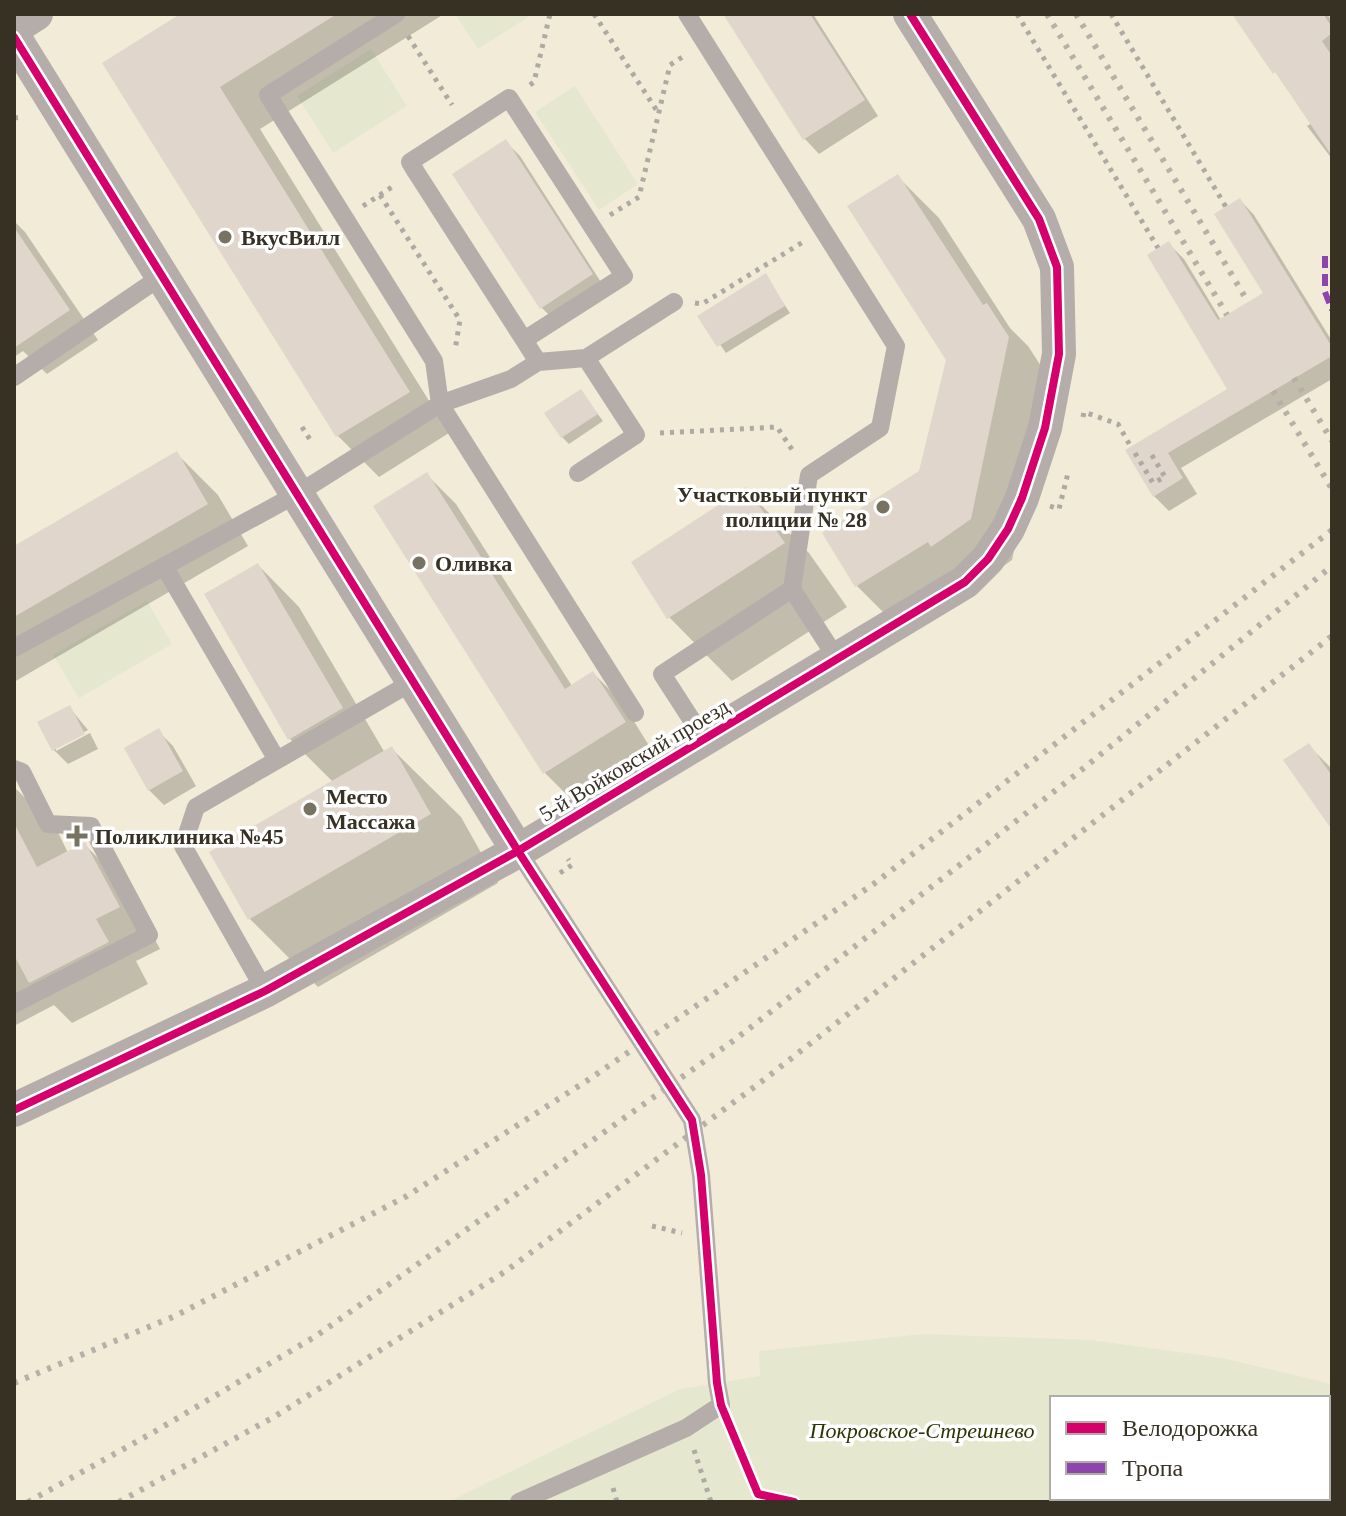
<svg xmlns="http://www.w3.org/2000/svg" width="1346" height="1516" font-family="Georgia,serif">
<rect width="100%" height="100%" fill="#f2ebd8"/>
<path fill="#e5e8ce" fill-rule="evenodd" d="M455 14H533L478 49Z
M371 49 407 106 333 153 297 96Z
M575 86 638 184 599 210 535 112Z
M147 601 172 644 79 698 53 655Z
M923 1334 1091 1340 1222 1358 1332 1384V1502H448L680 1389 760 1376 759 1351ZM1052 1398H1328V1498H1052Z"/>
<path fill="#0003" d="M184 14H444L260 129 449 433 379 477 338 436 105 63Z
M725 14H813L878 116 819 154 805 139Z
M1242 14H1327L1332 21V159L1307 126 1312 123Z
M505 141 520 156 606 290 556 322 541 307Z
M898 177 939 218 1010 328 1028 346 1050 380 1012 560 974 587 898 627 857 586 921 472 949 360Z
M1240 200 1254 215 1332 341V379L1181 468 1197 494 1169 511 1154 496 1128 451 1230 390 1169 244 1184 259 1221 320 1266 294Z
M14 221 25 232 98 340 47 374 23 351 14 357Z
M765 276 790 313 726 353 700 316Z
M581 392 603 421 569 444 562 437Z
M177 454 218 495 248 546 14 682V548Z
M427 475 456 504 572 686 593 673 622 702 653 752 574 802 545 773 376 507Z
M746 490 809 553 847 607 732 681 669 617Z
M258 565 299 607 385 753 392 749 461 817 498 883 318 987 249 918 333 782 290 739Z
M69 707 88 730 56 746V751L90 733 98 749 68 764 54 750Z
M158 731 173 746 196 786 164 805 149 790Z
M1308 745 1332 769V826Z
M14 787 56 828 68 853 85 845 126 886 160 949 136 961 148 984 72 1023 54 1005 14 1026Z"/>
<path fill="#e0d6cb" d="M180 14H337L220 87 410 392 336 437 102 63Z
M723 14H810L865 100 803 140Z
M1232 14H1323L1332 27V33L1322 41 1332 56V156L1275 72 1273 74Z
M506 139 593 274 540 309 452 174Z
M898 174 983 305 987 303 1009 337 971 519 931 547 928 542 855 587 822 533 919 471 946 360 847 206Z
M1240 198 1332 347V356L1168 453 1183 478 1153 497 1125 450 1227 389 1147 255 1169 241 1218 320 1263 293 1214 214Z
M14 227 70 310 14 348Z
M766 273 785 306 717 347 697 316Z
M581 389 598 414 561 438 544 413Z
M177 451 208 504 14 617V546Z
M427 472 565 689 593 671 626 722 543 774 373 506Z
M746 487 785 543 667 619 631 562Z
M258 563 343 708 288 740 204 594Z
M70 705 85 734 52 751 37 722Z
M159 728 183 771 148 791 124 748Z
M1309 743 1332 776V830L1283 760Z
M392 746 431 814 248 920 209 852Z
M14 823 37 867 85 842 120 907 96 919 109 942 29 983 14 955Z"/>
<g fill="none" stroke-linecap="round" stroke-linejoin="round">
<path stroke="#afa9a3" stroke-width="5" stroke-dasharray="4 6" stroke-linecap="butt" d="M594 14 659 114
M1017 14 1158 248
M1111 14 1226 207
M408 36 452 105
M530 85 534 82 550 14
M14 118 23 117
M380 195 460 320 455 350
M363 206 395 185
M610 215 639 197 670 65 684 56
M695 303 702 304 803 242
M1083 417 1084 412 1118 424 1131 447
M302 427 311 441
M660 433 777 427 795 454
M1135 453 1153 483 1165 477 1150 452
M1050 506 1059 509 1068 473
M560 873 572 865 568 859
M652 1226 682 1233
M730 1427 758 1494 764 1502
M694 1450 711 1502
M613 1488 617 1502
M759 1494 794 1502"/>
<path stroke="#b5adaa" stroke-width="18" d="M396 14 268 95 434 361 440 404 635 713
M687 14 896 346 880 428 809 475 792 589
M524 340 624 276 509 98 410 162 416 172 524 340 538 362
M14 377 162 276
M578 473 636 435 586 358
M164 566 277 760
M14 648 297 494 440 404 511 379 538 362 586 358 674 302
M704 739 662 674 792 589 837 659
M14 769 22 772 48 824 91 826 149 935 14 1004
M518 851 692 1120 701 1175 717 1383 721 1405 686 1428 519 1502
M265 991 183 846 196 807 414 681"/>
<path stroke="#b5adaa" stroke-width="34" d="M14 28 36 14
M14 37 518 851
M14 1110 265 991 518 851 965 582 988 559 1008 529 1022 498 1045 428 1059 354 1057 267 1039 219 910 14"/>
<path stroke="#b6b0a6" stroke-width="6" stroke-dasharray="4 8" stroke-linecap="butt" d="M1047 14 1227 315
M1076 14 1248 302
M1294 378 1332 441
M1273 391 1332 489
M14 1383 175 1316 407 1196 588 1080 875 883 1332 530
M28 1502 154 1432 316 1336 733 1041 1074 776 1332 566
M119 1502 274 1417 506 1271 761 1082 1332 636"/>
<path stroke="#8e44ad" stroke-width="6" stroke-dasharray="12 6" stroke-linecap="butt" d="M1325 256V292L1332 310"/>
<g stroke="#fff" stroke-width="13">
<path id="cycleway" d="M14 37 518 851 692 1120 701 1175 717 1383 721 1405 758 1494 794 1502
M14 1110 265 991 518 851 965 582 988 559 1008 529 1022 498 1045 428 1059 354 1057 267 1039 219 910 14"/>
</g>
<use href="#cycleway" stroke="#d6006c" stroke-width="8"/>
</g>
<g fill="#787262" stroke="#fff" stroke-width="3">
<circle cx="225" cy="237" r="8"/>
<circle cx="883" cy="507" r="8"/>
<circle cx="419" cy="563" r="8"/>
<circle cx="310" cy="809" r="8"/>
<path d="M73 824h8v8h8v8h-8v8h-8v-8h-8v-8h8z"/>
</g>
<g text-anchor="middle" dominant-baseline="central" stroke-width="7" stroke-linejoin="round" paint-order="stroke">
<g font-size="22" font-weight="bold" fill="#363123" stroke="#fff" text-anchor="start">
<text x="241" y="237">ВкусВилл</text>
<text x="867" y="494" text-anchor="end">Участковый пункт<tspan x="867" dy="25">полиции № 28</tspan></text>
<text x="435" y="563">Оливка</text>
<text x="326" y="796">Место<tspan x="326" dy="25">Массажа</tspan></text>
<text x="95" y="836">Поликлиника №45</text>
</g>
<g font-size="22" fill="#363123" stroke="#fff">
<text transform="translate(634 760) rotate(-31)">5-й Войковский проезд</text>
</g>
<g font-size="22" font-style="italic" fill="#2a3504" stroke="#fff">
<text x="922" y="1430">Покровское-Стрешнево</text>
</g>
</g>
<rect width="1346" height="1516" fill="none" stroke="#363123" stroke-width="32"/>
<rect x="1050" y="1396" width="280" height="104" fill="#ffffff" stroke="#afada7" stroke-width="2"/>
<rect x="1066" y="1422" width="40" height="12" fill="#d6006c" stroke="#afada7" stroke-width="2"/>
<text x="1122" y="1436" font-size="24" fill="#363123">Велодорожка</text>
<rect x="1066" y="1462" width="40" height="12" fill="#8e44ad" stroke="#afada7" stroke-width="2"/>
<text x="1122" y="1476" font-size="24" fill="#363123">Тропа</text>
</svg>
